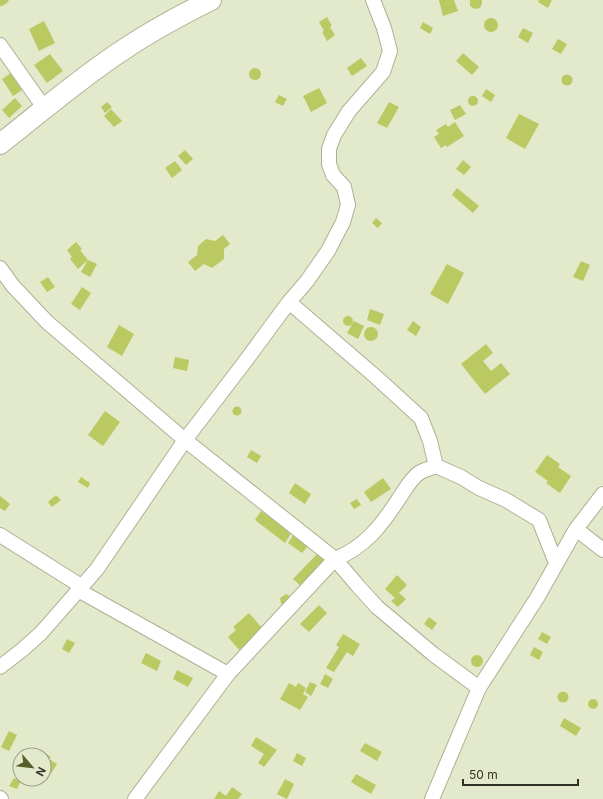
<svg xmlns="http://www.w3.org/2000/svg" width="603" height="799" font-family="Inter,sans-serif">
<rect width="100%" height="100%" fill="#e3e9cb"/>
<path fill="#bbc962" d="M0 0H9L7 3 2 6H0Z
M439 0H454L458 11 443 16Z
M470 0H482V3L480 8 475 9 470 6Z
M539 0H552L548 8 538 2Z
M327 17 332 26 330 27 335 35 327 41 322 32 324 31 319 22Z
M484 25a7 7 0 1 1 14 0a7 7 0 1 1-14 0Z
M44 21 55 43 39 51 29 29Z
M423 22 433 28 430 34 420 28Z
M523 28 533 33 528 43 518 37Z
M558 39 567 44 561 54 552 49Z
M463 53 479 67 472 75 456 61Z
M50 54 63 71 47 83 34 65Z
M361 58 367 66 352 76 347 68Z
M249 74a6 6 0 1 1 12 0a6 6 0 1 1-12 0Z
M11 73 22 90 13 96 2 79Z
M561.5 80a5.5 5.5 0 1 1 11 0a5.5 5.5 0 1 1-11 0Z
M319 88 327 103 311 112 303 96Z
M486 89 495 95 491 102 482 96Z
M279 95 287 99 283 106 275 102Z
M468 101a5 5 0 1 1 10 0a5 5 0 1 1-10 0Z
M15 98 22 106 9 118 2 110Z
M107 102 112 107 105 113 101 107Z
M389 102 399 107 387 128 377 123Z
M460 105 466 114 455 120 450 110Z
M111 109 122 121 114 127 104 116Z
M519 114 539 124 525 149 506 138Z
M455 122 464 136 447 147 446 145 441 148 434 137 439 134 436 130 446 124 448 127Z
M185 150 193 159 186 165 178 156Z
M463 160 471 167 464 175 456 169Z
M175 161 182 170 172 178 165 168Z
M457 188 479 206 473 213 452 195Z
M376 218 382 223 378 228 372 223Z
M223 235 230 244 224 249V259L212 268 204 264 195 271 188 262 197 255 198 246 206 239 215 241Z
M76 242 82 249 80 250 88 260 78 269 70 259 72 257 67 250Z
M88 260 97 264 90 277 81 272Z
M581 261 590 265 583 281 573 277Z
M447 264 464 273 448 304 430 294Z
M48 277 55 287 47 292 40 282Z
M82 287 91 293 80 310 71 304Z
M370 309 384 314 380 325 367 320Z
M343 321a5 5 0 1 1 10 0a5 5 0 1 1-10 0Z
M354 321 364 326 358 339 347 333Z
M413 321 421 327 416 336 407 330Z
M119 325 134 334 122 356 107 347Z
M364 334a7 7 0 1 1 14 0a7 7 0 1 1-14 0Z
M486 344 493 353 483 361 491 371 501 363 510 374 485 394 461 364Z
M175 357 189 360 187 371 173 368Z
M232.5 411a4.5 4.5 0 1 1 9 0a4.5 4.5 0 1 1-9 0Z
M105 411 120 422 103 446 88 435Z
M251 450 261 456 257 463 247 457Z
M547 455 560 464 558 467 571 476 560 493 546 483 548 481 535 472Z
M81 477 90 483 88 488 78 482Z
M383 478 391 489 371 502 364 492Z
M295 483 311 494 305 504 289 493Z
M56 495 61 500 52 507 48 502Z
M0 496 10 504 5 511 0 508Z
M357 499 361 505 354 509 350 503Z
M261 511 292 532 285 543 255 520Z
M294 534 309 545 302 553 288 543Z
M319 552 327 560 301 586 293 579Z
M397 575 407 585 399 593 406 599 398 607 391 601 395 598 385 589Z
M286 594 288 595 292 598 284 606 281 603 280 598Z
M319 605 327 613 309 632 300 624Z
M249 613 263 629 239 650 228 637 236 630 233 627Z
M429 617 437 623 432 630 424 624Z
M542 632 551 637 547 644 538 639Z
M343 634 360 644 353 656 347 652 334 672 326 668 339 647 336 645Z
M67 639 75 643 69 653 62 649Z
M534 647 543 652 539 660 530 655Z
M146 653 161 661 157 671 141 663Z
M471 661a6 6 0 1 1 12 0a6 6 0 1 1-12 0Z
M177 670 193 678 188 687 173 679Z
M325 674 333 679 328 688 320 684Z
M310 682 317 685 311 696 305 692Z
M289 683 296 687 298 683 306 688 303 694 308 697 300 710 280 699Z
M557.5 697a5.5 5.5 0 1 1 11 0a5.5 5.5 0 1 1-11 0Z
M588 704a5 5 0 1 1 10 0a5 5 0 1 1-10 0Z
M564 718 581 728 576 736 560 726Z
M9 731 17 735 9 751 1 747Z
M256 737 277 750 264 767 258 763 264 754 251 746Z
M365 743 382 752 377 761 360 751Z
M32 748 41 754 42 751 51 757 49 759 57 764 47 780 44 778V755H28Z
M297 753 306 758 302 766 293 761Z
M356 774 376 785 371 794 351 782Z
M14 778 21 781 17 789 9 786Z
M285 779 294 784 287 799 277 794Z
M232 787 242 794 238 799H214L219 791 226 796Z"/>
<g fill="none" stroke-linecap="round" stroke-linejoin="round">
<g stroke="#acb295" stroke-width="16">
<path id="street" d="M0 45 45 109
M0 268 13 286 47 322 185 440 335 559 358 586 377 607 433 654 479 688
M289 302 376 377 421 418 430 441 436 466
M576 529 603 550
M0 535 81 586
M78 590 228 674
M0 667 22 650 41 633 97 569 185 440 241 367 289 302 307 281 328 251 343 222 348 205 344 187 333 175 329 164V149L334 135 349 111 383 72 390 51 384 28 373 0
M0 798 1 799
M135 799 228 674 335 559C365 547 381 526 398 500 404 492 410 479 419 473 423 470 431 468 436 466L461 477 479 488 506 500 539 520 556 563
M432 799 479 688 537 598 576 529 603 494"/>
</g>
<g stroke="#acb295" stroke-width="22">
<path id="secondary" d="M0 144C41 112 80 78 123 50 151 31 181 15 211 0"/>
</g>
<use href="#street" stroke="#fff" stroke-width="14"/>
<use href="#secondary" stroke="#fff" stroke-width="20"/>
</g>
<g transform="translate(32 767) rotate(118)"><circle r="19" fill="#e3e9cb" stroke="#9ba089"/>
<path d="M0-3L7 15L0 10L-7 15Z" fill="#585f2d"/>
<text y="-6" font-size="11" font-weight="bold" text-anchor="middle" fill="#303226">N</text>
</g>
<path d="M463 779v6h115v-6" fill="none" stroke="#303226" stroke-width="2"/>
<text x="469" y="779" font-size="12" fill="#303226" stroke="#e3e9cb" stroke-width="3" paint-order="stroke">50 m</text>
</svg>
